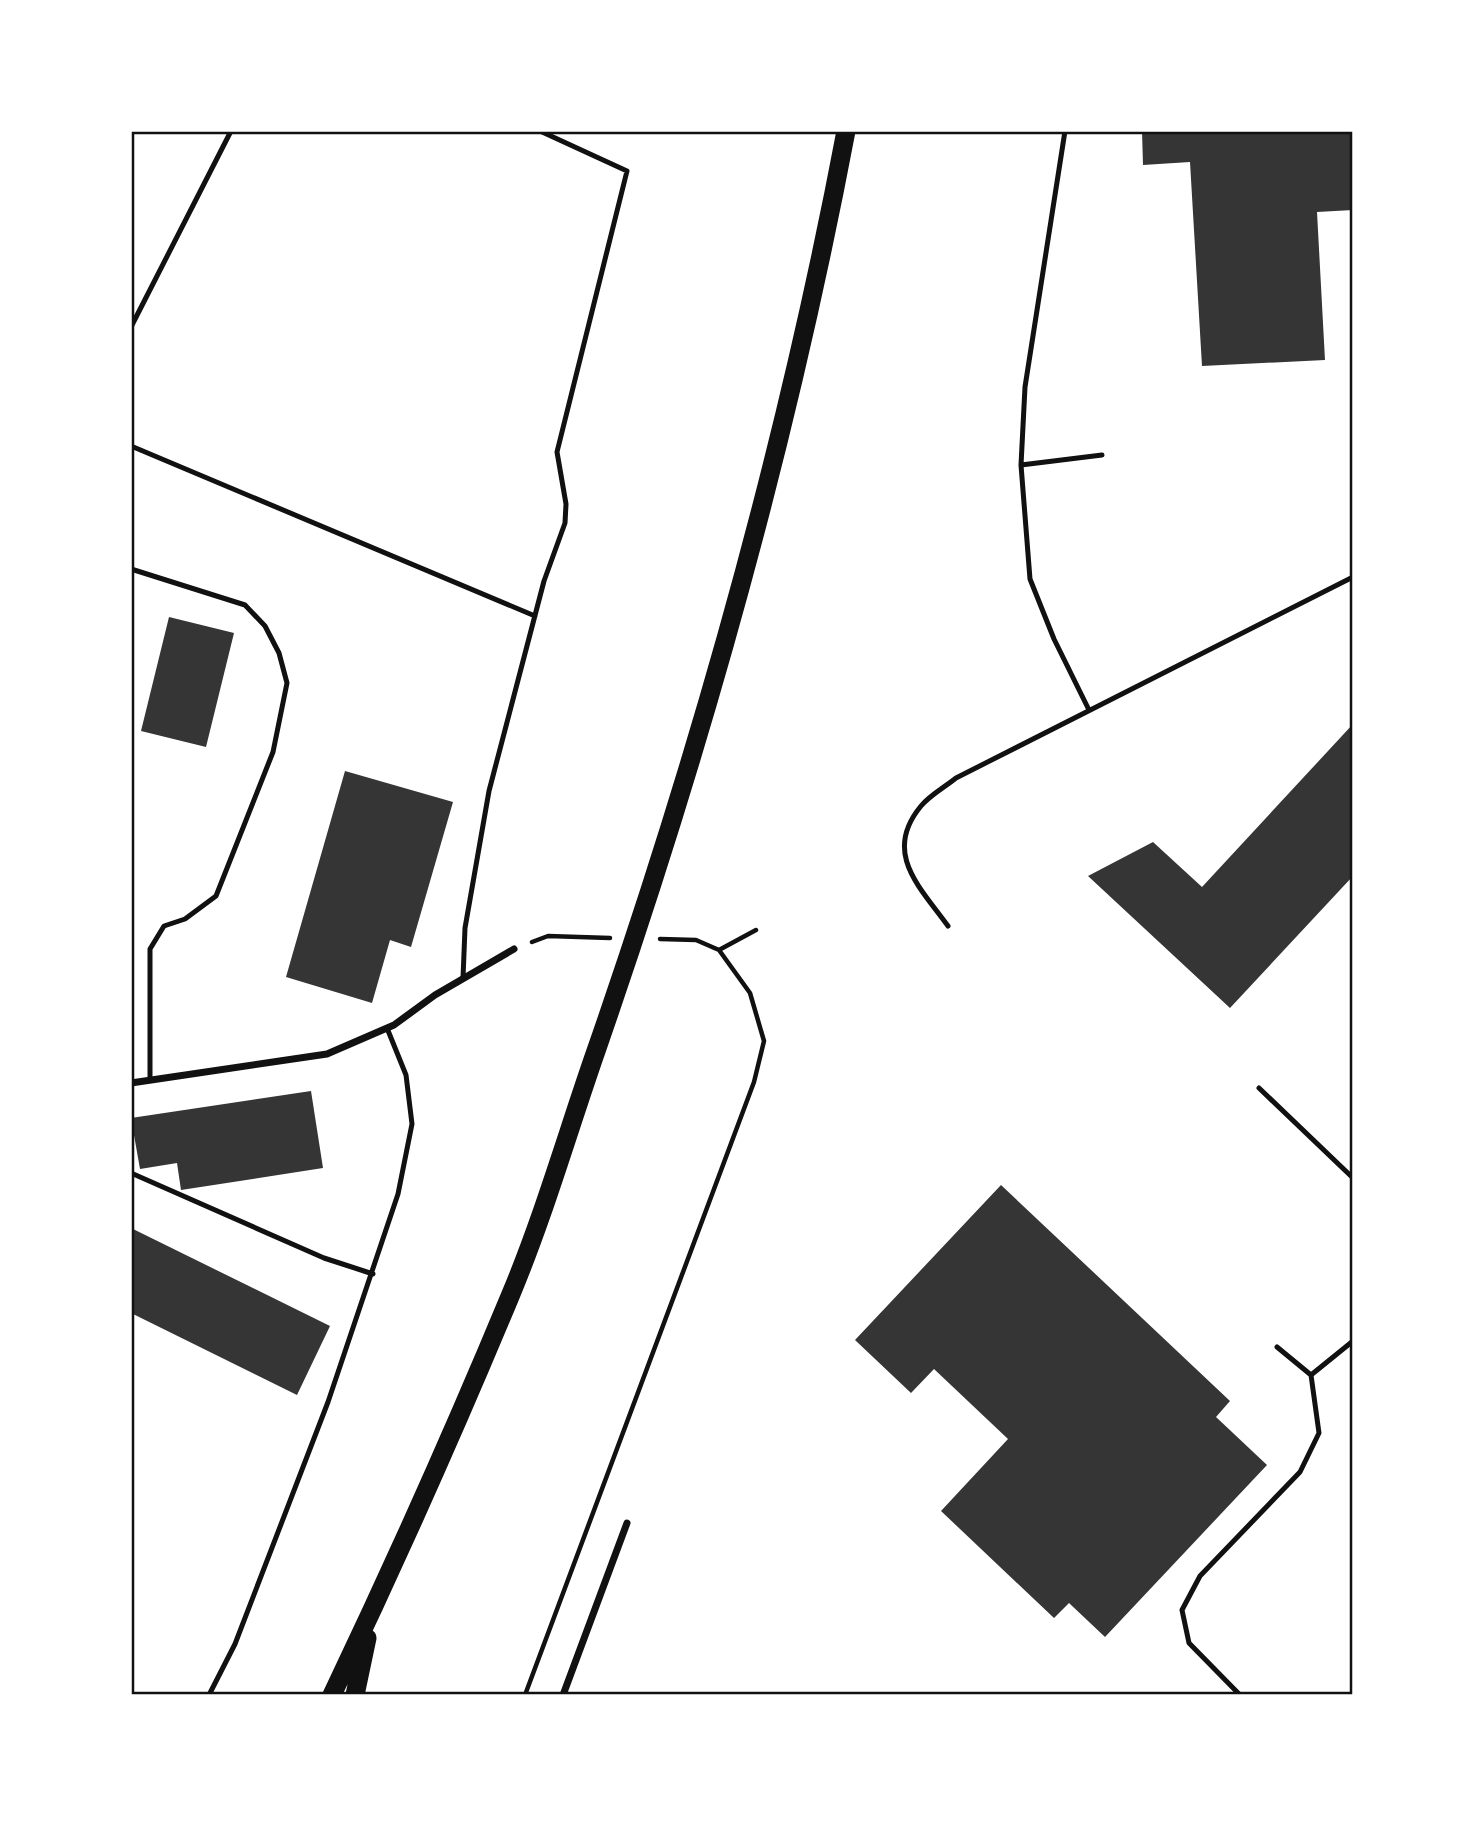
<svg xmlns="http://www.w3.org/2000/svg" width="1484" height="1826" font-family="Karla,sans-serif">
<rect width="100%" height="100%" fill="#fff"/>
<path fill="#353535" d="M1142 131H1353V210L1317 212 1325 360 1202 366 1190 162 1143 165Z
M169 617 234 633 206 747 141 731Z
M1353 724V876L1230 1008 1088 876 1153 842 1202 887Z
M345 771 453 802 411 947 390 940 372 1003 286 977Z
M311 1091 323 1168 181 1190 177 1163 140 1169 131 1118Z
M1001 1185 1230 1401 1216 1417 1267 1465 1105 1637 1069 1603 1054 1618 941 1511 1008 1439 934 1369 911 1393 855 1340Z
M131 1228 330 1326 297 1395 131 1313Z"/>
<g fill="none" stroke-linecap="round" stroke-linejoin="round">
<path stroke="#111" stroke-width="4.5" d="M532 942 548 936 610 938
M719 950 756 930
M525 1695 754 1082 764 1041 750 993 719 950 696 940 660 939"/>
<path stroke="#111" stroke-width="5" d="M1065 131 1025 387 1021 465 1030 579 1054 639 1088 708
M131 327 231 131
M131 446 535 616
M1021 465 1102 455
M131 569 245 605 265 626 279 653 287 683 273 752 216 896 185 919 164 926 150 949V1080
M948 926C920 887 882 853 921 806 930 795 945 787 956 778L1353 577
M463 978 465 928 489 791 544 581 565 523 566 504 557 452 627 171 540 131
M1259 1088 1353 1178
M131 1173 324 1258 373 1274
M1277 1347 1311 1375 1353 1341
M209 1695 235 1644 328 1402 398 1194 412 1124 406 1075 387 1028
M1240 1695 1189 1643 1182 1610 1200 1576 1300 1472 1319 1433 1311 1375"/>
<path stroke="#111" stroke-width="7" d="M131 1083 327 1054 394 1025 435 995 514 949
M563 1695 627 1523"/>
<path stroke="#111" stroke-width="19" d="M332 1695C395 1563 455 1429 511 1294 544 1215 568 1131 596 1051 700 752 787 443 846 131
M355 1695 367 1638"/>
</g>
<rect width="1484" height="1826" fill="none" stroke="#ffffff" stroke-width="266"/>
<rect x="133" y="133" width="1218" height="1560" fill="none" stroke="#111" stroke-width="2.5"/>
</svg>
